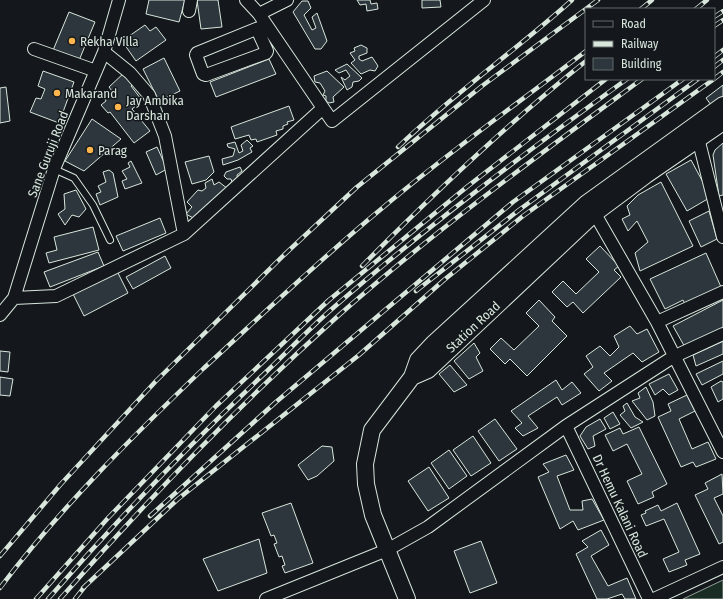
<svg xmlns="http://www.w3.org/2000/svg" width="723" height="599" font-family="'Fira Sans Condensed',sans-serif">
<rect width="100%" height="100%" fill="#14181c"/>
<path fill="#1a2d24" stroke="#939e99" d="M723 580V599H683Z"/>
<path fill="#2c363c" stroke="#d8e6dc" d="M149 0H185L179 22 146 14Z
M197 0H218L222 27 201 29Z
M357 0H370L371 4 377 3 378 9 367 11 366 4 360 5Z
M422 0H440L441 7 422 8Z
M302 1H308L311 8 304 15 312 30 316 28 312 17 317 13 327 41 321 49H315L293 12Z
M69 12 95 22 75 70 49 60Z
M145 25 150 31 156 27 166 40 136 61 122 41Z
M361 45 367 48V53L359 56V59L362 61 372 57 378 66 375 71 370 70 361 74 351 63 355 60 350 53 355 51 354 48Z
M164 58 180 91 159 101 143 69Z
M269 59 276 74 216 97 210 82Z
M347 64 362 78 359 81 353 82 352 87 347 90 341 77 345 80 350 76 346 70 339 73 335 70Z
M43 71 74 82 59 123 30 112 36 98 41 99 45 89 38 86Z
M327 71 344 87 333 97 334 102 329 103 326 101V96L323 95 325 91 320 83 315 82 314 76Z
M125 72 133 84 131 86 141 99 136 102 137 105 132 109 150 131 134 143 110 112 108 113 101 105 106 101 105 99 108 96 106 94 112 91 109 87Z
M723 85V97L711 105 706 98Z
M6 87 10 121 0 123V88Z
M289 106 294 120 287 122 288 124 283 126V129L276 131 277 135 257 142 256 139 251 140 249 135 235 139 231 127Z
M92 119 121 139 84 171 65 161Z
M247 140 253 146 250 148 252 152 238 160 223 165 222 159 233 156 235 149 228 147 227 144 235 142 239 153 243 151 241 145Z
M723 143V195L719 196 713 155 715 150Z
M157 147 167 169 156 175 146 152Z
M209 156 214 172 206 180 192 184 185 162Z
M691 160 711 197 687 211 666 174Z
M131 161 142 183 125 189 122 181 127 179 122 171 130 167 128 163Z
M240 167 242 171 237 175 238 181 233 185 231 179H227L224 176 226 172Z
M109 170 113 173 118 197 100 205 96 194 101 192 98 186 106 182 103 172Z
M212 179 214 185 219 182 228 189 195 219 186 214 192 207 187 202 198 190 202 191 206 188 205 183Z
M661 182 693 246 640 271 635 253 648 242 637 221 628 231 622 219 630 215 627 206 638 195Z
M76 190 86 209 79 217 72 215 65 225 58 214 65 209 64 194Z
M709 211 717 239 701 247 689 221Z
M160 218 166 233 123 251 116 236Z
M93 227 99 250 49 263 46 253 57 250 54 237Z
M600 246 619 266 614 270 621 277 583 313 573 302 567 307 552 292 563 281 576 294 599 272 586 259Z
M98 252 104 266 50 287 44 272Z
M706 253 721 287 686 306 683 300 665 309 650 279Z
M165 256 171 268 133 289 126 277Z
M117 271 128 293 84 316 73 294Z
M539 300 555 317 552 321 567 336 527 376 510 359 505 364 490 349 501 338 514 350 539 326 526 313Z
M723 300V329L686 349 673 326Z
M630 326 637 334 647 329 659 352 642 362 633 353 604 373 612 381 599 391 584 374 593 367 586 356 600 346 610 356 619 347 614 336Z
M723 341V354L696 366 693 355Z
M474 343 480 353 476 357 483 371 469 379 454 361Z
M0 351 10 352 8 372 0 371Z
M723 361V374L702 385 696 374Z
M450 365 467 385 454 392 439 374Z
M669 374 678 390 669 395 663 389 655 395 649 384Z
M0 377 13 379 10 396 0 395Z
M556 380 562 390 572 382 581 393 562 405 557 397 528 416 538 428 523 436 515 428 522 423 511 411Z
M721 381 723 382V399L718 402 711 387Z
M646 387 653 402 655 416 647 420 632 401 640 398 638 393Z
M687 395 695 411 679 419 692 449 708 442 716 459 696 467 693 462 681 467 658 417 671 411 668 404Z
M627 403 635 417 643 422 631 428 620 415 625 411 623 406Z
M613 412 620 424 610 429 604 418Z
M495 419 517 449 499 461 478 431Z
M600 419 606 429 593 436 595 446 588 449 580 436 586 427Z
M639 427 667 484 652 492 654 497 638 504 627 481 642 474 627 444 613 451 605 435 620 428 623 434Z
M473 436 491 463 471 476 453 450Z
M322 446 332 447 334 461 317 476 308 480 298 465Z
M449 450 467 476 449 489 431 463Z
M566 455 574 470 557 476 570 510H583L582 501 592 499 604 520 578 530 573 521 560 529 538 477 549 472 543 464Z
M429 467 449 498 428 511 408 481Z
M722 474 723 494 714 498 723 516V542L719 544 695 495 708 489 705 483Z
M291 503 313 563 285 573 282 566 285 565 282 556 279 557 274 544 277 543 274 535 271 536 262 513Z
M677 503 700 554 685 560 687 565 669 572 663 559 679 552 664 519 646 526 641 515 646 513 645 511 658 505 661 511Z
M601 530 609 545 591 556 608 586 627 578 636 599H625L622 594 607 599H597L576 554 588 547 582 541Z
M259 539 267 573 218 591 203 559Z
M481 541 497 583 470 593 454 551Z"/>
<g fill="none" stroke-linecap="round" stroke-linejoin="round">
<g stroke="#d8e6dc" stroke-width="8">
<path id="service" d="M54 169 74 178 93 205 110 240"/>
</g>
<g stroke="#d8e6dc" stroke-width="14">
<path id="minor" d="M246 0 259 14 323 108
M189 11 191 0
M259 14 287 0
M257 29 267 51 266 53 206 75 203 74 196 55 197 53 266 25
M34 49 96 71
M104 52 130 73 149 95 165 136 184 234
M695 132 698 138 723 237
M591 207 657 322 723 452
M14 298 56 296 184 234 323 108 332 121 484 0
M0 315 14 298 54 169 104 52 119 0
M657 322 723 292
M566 426 649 599
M266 599 387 550 428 527 566 426 673 357 723 334
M654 599 723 567"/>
</g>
<g stroke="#d8e6dc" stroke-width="18">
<path id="secondary" d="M412 377 418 360 433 344 587 203 723 105
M407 599 373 515 366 484 365 464 372 430 412 377 428 370 595 213 646 175 723 122"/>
</g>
<use href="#service" stroke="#14181c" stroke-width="6"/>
<use href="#minor" stroke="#14181c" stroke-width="12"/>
<use href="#secondary" stroke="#14181c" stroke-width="16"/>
<g stroke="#d8e6dc" stroke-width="4.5">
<path id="rail" d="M641 9 652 0
M696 9 707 0
M714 17 723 11
M714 26 723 20
M714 57 723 50
M714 67 723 60
M714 79 723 72
M398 147C453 94 515 51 572 0
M362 266C433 194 507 124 586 61
M416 291 519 210 698 79
M150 516 276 402 513 202 683 79
M0 556 61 484 156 381 284 255 357 187 482 86 598 0
M0 588C60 508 132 437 204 368 262 315 319 260 380 210 446 154 517 104 586 51
M83 588 178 499 359 355 444 280 523 216 714 79
M36 599 108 518 216 406 329 300 468 186 606 79
M48 599C117 520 189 445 265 373 288 351 310 328 333 308 427 226 527 151 627 79
M60 599C147 500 240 404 338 316 434 231 539 155 642 79
M75 599 86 585"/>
</g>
<use href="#rail" stroke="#14181c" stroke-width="3" stroke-dasharray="9" stroke-linecap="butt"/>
</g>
<g fill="#ffb74d" stroke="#14181c" stroke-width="1.5">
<circle cx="72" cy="41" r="4"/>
<circle cx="57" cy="93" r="4"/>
<circle cx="118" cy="107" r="4"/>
<circle cx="90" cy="150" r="4"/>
</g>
<g text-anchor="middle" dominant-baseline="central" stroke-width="3" stroke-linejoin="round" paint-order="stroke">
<g font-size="13" fill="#d8e6dc" stroke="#14181c" text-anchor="start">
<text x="80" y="41">Rekha Villa</text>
<text x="65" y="93">Makarand</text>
<text x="126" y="100">Jay Ambika<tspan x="126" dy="15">Darshan</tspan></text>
<text x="98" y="150">Parag</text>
</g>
<g font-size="13" fill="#d8e6dc" stroke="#14181c">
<text transform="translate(48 154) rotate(-69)">Sane Guruji Road</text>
<text transform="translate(473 327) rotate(-43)">Station Road</text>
<text transform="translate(620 506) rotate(65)">Dr Hemu Kalani Road</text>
</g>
</g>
<rect x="585" y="8" width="130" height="72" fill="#14181c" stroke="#626a69"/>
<rect x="593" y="21" width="20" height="6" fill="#14181c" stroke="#626a69"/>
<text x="621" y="28" font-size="12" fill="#d8e6dc">Road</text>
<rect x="593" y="41" width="20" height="6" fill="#d8e6dc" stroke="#626a69"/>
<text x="621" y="48" font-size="12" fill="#d8e6dc">Railway</text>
<rect x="593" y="58" width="20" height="12" fill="#2c363c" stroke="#626a69"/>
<text x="621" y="68" font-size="12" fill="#d8e6dc">Building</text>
</svg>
